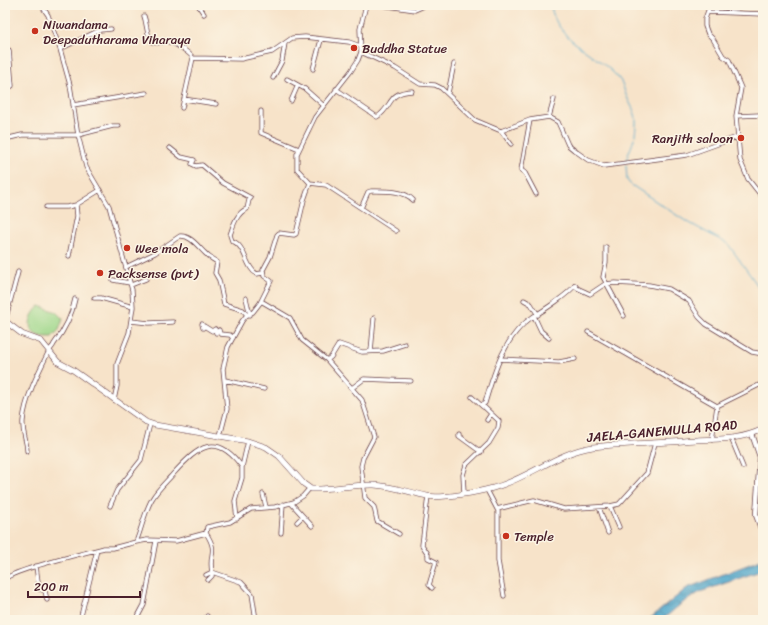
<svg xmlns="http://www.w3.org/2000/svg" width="768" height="625" font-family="Sriracha,sans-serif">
<defs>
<pattern id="water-waves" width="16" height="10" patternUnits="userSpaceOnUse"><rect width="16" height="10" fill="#4da5ca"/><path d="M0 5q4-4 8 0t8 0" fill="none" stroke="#4286a4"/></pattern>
</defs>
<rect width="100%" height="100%" fill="#fcf5e5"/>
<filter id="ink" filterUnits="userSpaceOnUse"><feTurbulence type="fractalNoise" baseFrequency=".025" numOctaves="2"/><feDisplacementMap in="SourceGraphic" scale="8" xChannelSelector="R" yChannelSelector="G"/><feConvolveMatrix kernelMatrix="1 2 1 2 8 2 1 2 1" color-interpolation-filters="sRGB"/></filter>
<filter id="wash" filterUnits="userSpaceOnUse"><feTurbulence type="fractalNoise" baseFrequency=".012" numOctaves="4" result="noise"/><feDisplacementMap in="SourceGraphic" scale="16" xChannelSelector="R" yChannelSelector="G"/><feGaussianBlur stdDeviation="0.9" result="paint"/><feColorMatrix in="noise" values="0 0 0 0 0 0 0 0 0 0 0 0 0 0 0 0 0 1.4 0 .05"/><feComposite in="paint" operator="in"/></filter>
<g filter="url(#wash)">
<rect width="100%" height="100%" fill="#f7e3c9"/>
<path fill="#9ed78a" stroke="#747b5a" d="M40 306 56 312 63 319 59 330 52 337C46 337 37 337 33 332 26 324 33 311 40 306Z"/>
<path fill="url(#water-waves)" stroke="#4c627a" d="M763 559V570L700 592 681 604 662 620H648L687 588Z"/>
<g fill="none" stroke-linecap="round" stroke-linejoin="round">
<path stroke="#4da5ca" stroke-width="1" d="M551 5C555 42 600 54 620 80 624 85 624 92 627 97 631 106 637 114 636 123 636 141 630 147 626 161
M626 165 627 180 630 184 684 220 728 244 763 293"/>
</g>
</g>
<g filter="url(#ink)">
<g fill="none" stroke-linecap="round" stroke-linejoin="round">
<g stroke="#643c43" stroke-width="5">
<path id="minor" d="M41 5 48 15 60 49 70 85 78 135 86 167 109 206 132 290 133 307 129 333 117 364V386L114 400
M198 5 204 14
M381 5 415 10 422 7
M710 5 705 19V26L708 34 713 39 723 56 729 60 741 88 736 116 740 160 748 179 763 198
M708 12 763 14
M144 16C147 24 146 33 151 40 155 46 163 40 169 42 175 43 190 53 193 58L182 108
M60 49 100 30 111 29
M361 52 395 68 420 84 435 85 441 88 475 120 501 131 511 144
M193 58 241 59 272 52 292 38 305 37 349 42 360 46
M313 69 321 40
M273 78 282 61 285 43
M287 79 305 89 323 105
M5 88 12 86 9 50
M336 89 377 117C393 107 387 92 412 91
M448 93 454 64
M184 99 216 104
M291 101 298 85
M73 105 146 93
M261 111V133L299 149
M736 116 760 115 763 123
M549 117 554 99
M530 120 521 170 525 173 536 194
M501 131 530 120 549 117 558 122 568 145 574 150 588 160 604 166 687 155 737 137
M5 139 22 135H78L113 126H119
M170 148 181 157 194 160 192 164 196 166 202 165 223 183 251 198 249 200 247 209C237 212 233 226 230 235L232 241C246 245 245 268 257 274L262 273
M310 183 326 185 396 231
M46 207H67L76 205 100 190
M361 208 368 192 371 191C384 191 404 190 413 200
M606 247V262L603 277 624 316
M69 256 77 216 76 205
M126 267 155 253 180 236C191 235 199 248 206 254 209 258 213 259 217 262L215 273 219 280 224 304 243 310 247 315
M113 280 130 283
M131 285 146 279
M94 298H101L133 307
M246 298 250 315
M524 300 531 304 538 315
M261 301 290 318 302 340 327 360 362 400 374 437 363 458 361 466 365 498 374 507 377 521 399 534
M534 316 541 331 549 338
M5 321 18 272
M131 321 149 323 173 322
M202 324 203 328 204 326 212 331 215 329 216 333 219 330 220 334 230 335 233 338
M588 332 717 406 712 440
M371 351 374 318
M500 359 559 362 575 359
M327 360 331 357 339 344 362 352 383 351 405 344
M225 380 264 389
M352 388 364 379 411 381
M472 397 483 407
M717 406 763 383
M487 420 491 414
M459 434V436L481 452
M220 436 227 409 223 369 228 347 242 321 246 316 253 312 260 303 271 281 264 276 263 270 270 257 277 235 279 233 294 235 296 234 304 200 310 183 297 169V154L315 117 351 71 358 60 361 52 360 29 366 5
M731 438 743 467
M27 451C27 439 22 435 23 421 25 398 39 371 49 351 50 349 53 347 54 344 64 331 72 315 75 299
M487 490 498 511V561L504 596
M464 493 463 475 466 465 489 443 498 428 499 421 482 405 485 403C494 372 505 334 534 316 543 311 570 293 575 285L577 288 590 294 605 284 615 283 649 285 669 289 689 301 699 317 706 324 752 352 763 354
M263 494 266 507
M428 496 422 545 428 554V558L436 562 429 585 432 588
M291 503 312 526
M110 506 117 490 141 460 150 424
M610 506 619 527
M599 507 608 533
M497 509 534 500 564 509 610 506 619 504 647 473 655 443
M237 519 235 501 242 478V467L248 441
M297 522 303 516
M281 533 283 504
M136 542 147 540 176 541 206 533
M36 566 39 589 45 591 47 600
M206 575 212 572V576L208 580
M5 579C13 570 88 552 104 548H113L136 542C142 528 144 513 152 499 157 490 167 481 174 473 198 447 216 431 242 467
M80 620 97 550
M136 620 144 605 156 541
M206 620 207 616
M256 620 252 594 241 582 212 572C208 553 219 553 206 533L207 527 230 522 251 509 275 507 294 502 303 496 309 489"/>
</g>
<g stroke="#643c43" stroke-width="6">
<path id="tertiary" d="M752 434 760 457 756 515 763 534"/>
</g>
<g stroke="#643c43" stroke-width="6">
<path id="secondary" d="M5 321 22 334 41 341 58 362 73 370 146 422 155 425 248 441 266 447 279 456 304 484 311 489C332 490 353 484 374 485 392 486 409 492 427 496 441 499 479 492 493 488 528 479 557 452 593 447 623 443 653 444 683 441 711 438 737 442 763 429"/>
</g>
<use href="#minor" stroke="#fff" stroke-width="3.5"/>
<use href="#tertiary" stroke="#fff" stroke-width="4.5"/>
<use href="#secondary" stroke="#fff" stroke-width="5"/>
</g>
</g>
<g fill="#c8321e" stroke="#fcf5e5" stroke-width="1.5">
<circle cx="35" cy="31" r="4"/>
<circle cx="354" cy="48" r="4"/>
<circle cx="741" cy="138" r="4"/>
<circle cx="127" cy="248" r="4"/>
<circle cx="100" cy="273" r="4"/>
<circle cx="506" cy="536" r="4"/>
</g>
<g text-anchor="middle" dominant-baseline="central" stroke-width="3" stroke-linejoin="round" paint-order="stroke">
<g font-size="13" fill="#4a1f2b" stroke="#fcf5e5" text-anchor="start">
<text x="43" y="24">Niwandama<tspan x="43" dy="15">Deepadutharama Viharaya</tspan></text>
<text x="362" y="48">Buddha Statue</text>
<text x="733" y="138" text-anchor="end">Ranjith saloon</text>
<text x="135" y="248">Wee mola</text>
<text x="108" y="273">Packsense (pvt)</text>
<text x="514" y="536">Temple</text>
</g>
<g font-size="13" fill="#4a1f2b" stroke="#fcf5e5">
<text transform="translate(662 431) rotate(-5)">JAELA-GANEMULLA ROAD</text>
</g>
</g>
<rect width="768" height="625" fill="none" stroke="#fcf5e5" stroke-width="20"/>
<path d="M28 591v6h112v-6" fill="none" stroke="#4a1f2b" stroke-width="2"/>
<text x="34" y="591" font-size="12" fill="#4a1f2b" stroke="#fcf5e5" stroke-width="3" paint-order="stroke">200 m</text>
</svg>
